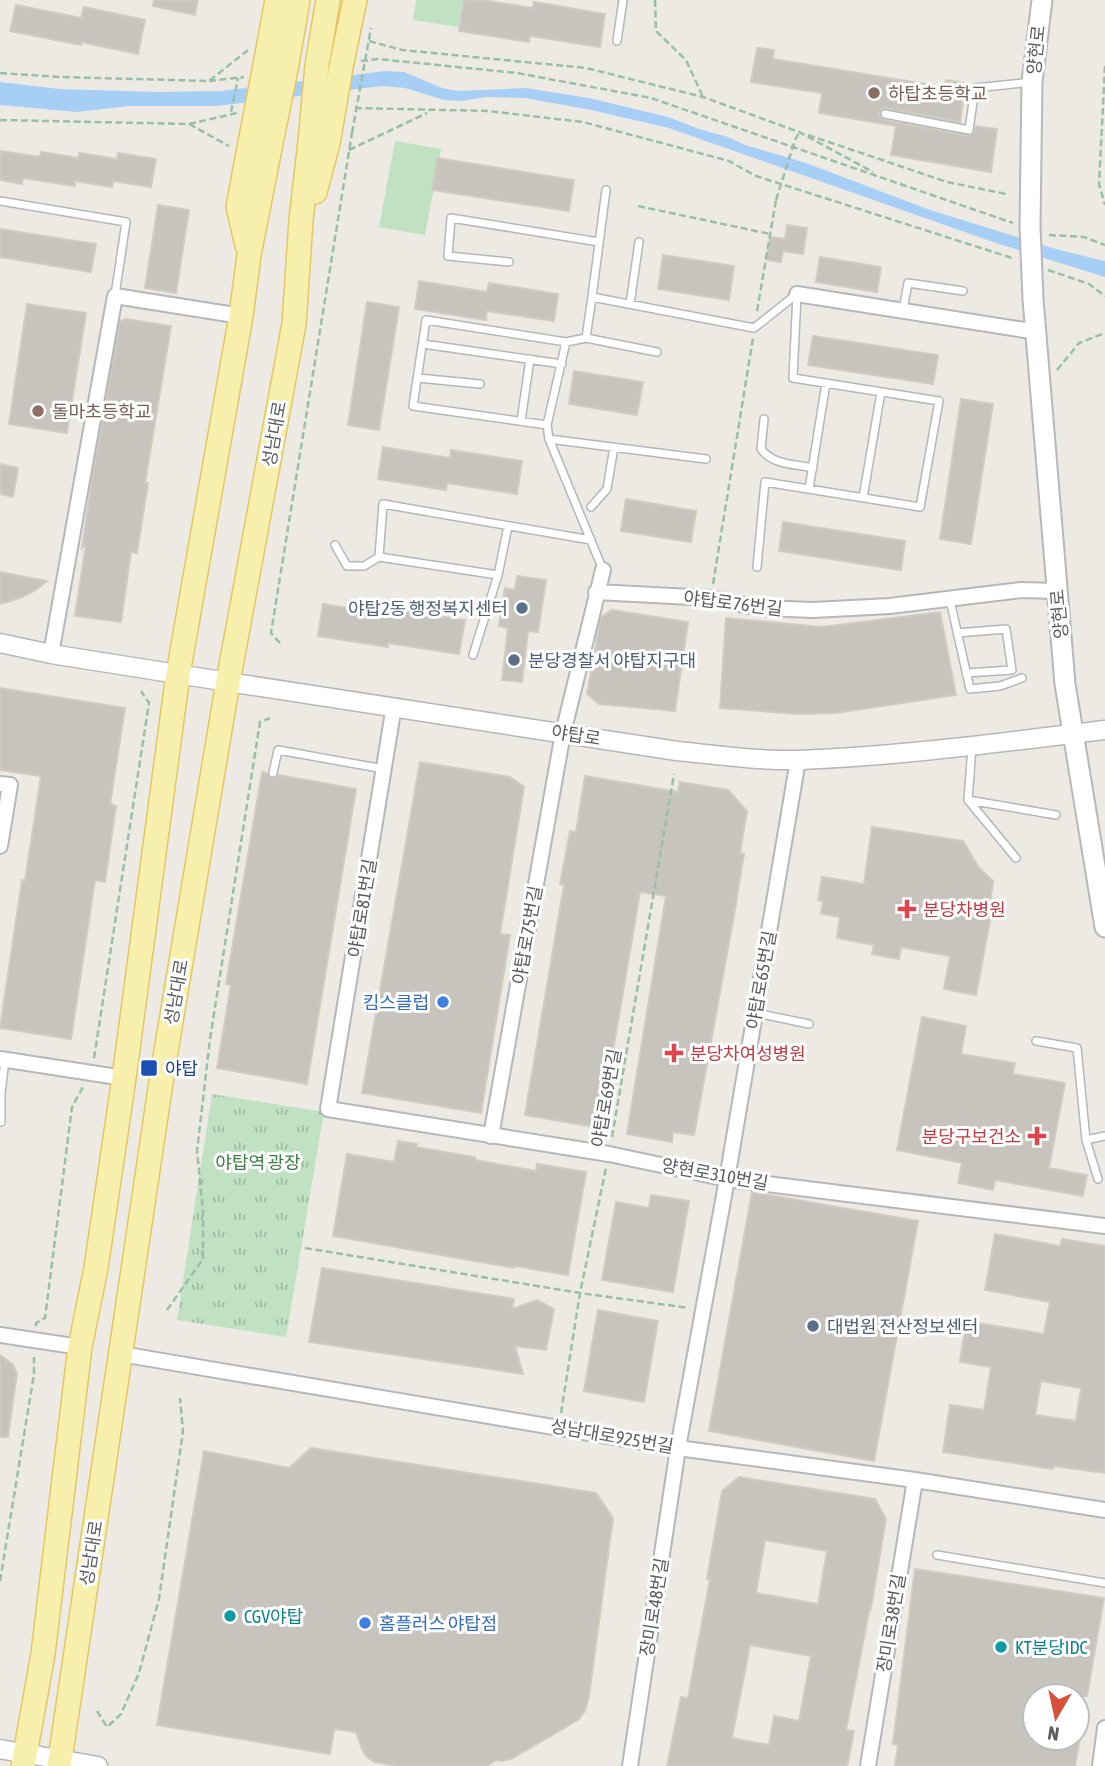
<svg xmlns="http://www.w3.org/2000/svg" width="1105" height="1766" font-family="'Asap Condensed','Noto Sans KR',sans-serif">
<defs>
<pattern id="park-tufts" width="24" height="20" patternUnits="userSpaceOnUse" patternTransform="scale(1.75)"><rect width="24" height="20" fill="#c0e1c2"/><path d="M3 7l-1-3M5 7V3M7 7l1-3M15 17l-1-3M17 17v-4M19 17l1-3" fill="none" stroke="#9fbaa1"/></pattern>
</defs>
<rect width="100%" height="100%" fill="#eceae2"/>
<path fill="url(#park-tufts)" d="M212 1094 324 1112 286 1337 177 1320Z"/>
<path fill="#c0e1c2" d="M416 0H463L459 27 413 20Z
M395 141 441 149 425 235 379 227Z"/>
<path fill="#a7cff6" d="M385 71 404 72 442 88 458 91 525 88 589 98 668 117 699 129 728 137 745 145 806 163 930 210 1059 250 1105 261V277L996 243 669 128 591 110 525 98 486 97 462 101 444 100 405 88 382 86 216 106H129L77 112 0 105V82L60 89 158 92 222 91Z"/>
<path fill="#c7c4be" stroke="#d0ccc1" stroke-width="2" fill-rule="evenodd" d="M154 0H198L195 15 153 6Z
M464 0H482L533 8 534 2 605 14 600 47 530 36 529 42 459 31Z
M16 5 81 18 84 7 145 20 138 54 81 42V45L10 31Z
M757 48 774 50 773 59 944 87 946 80 966 83 960 122 886 108 881 110 879 115 884 120 968 136 974 133 976 126 997 129 991 172 891 155 896 126 819 113 822 93 751 82Z
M0 151 40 157 41 152 78 158 79 153 117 159 118 153 156 159 151 187 113 181 112 187 75 181V186L23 178 22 184 0 180Z
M437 158 574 180 569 211 432 190Z
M158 205 189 210 176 293 145 288Z
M787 225 807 228 803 254 783 251 781 262 767 260 770 237 785 239Z
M0 229 96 244 91 272 0 257Z
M663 255 734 266 729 300 658 289Z
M820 257 881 267 877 292 816 282Z
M419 281 487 292 489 283 558 294 554 321 487 311 486 320 415 309Z
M367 302 399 307 379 430 348 425Z
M27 304 86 313 67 433 9 424Z
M126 319 171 326 145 483H148L137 553 131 552 121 622 75 616 86 544 82 548 94 467 120 321Z
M813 336 938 355 933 384 808 365Z
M574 371 643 382 637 415 569 404Z
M961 399 993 404 971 544 940 539Z
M383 447 450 458 451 450 522 461 517 494 447 483 446 490 378 479Z
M0 464 18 468 13 497 0 494Z
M626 499 696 511 691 542 621 531Z
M783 522 905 541 901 570 779 551Z
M0 572 47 581 36 590 20 598 0 604Z
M517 576 546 580 538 632 528 631 522 682 502 680 508 628 499 626 505 588 515 590Z
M323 604 391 615 392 609 465 620 459 654 388 643V647L318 636Z
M612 610 688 622 675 711 599 704 587 694 601 617Z
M940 612 956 695 836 713 799 714 720 708 726 618 822 627Z
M0 688 125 708 110 804 116 806 105 882 95 880 71 1039 0 1028 22 880 25 881 41 776 0 770Z
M420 762 510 777 524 787 500 934 510 935 481 1113 362 1093Z
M262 772 267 773 272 779 279 775 356 789 307 1084 217 1068 231 985 226 984Z
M585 776 678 792 680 782 728 790 747 811 740 853 744 854 734 915 694 1135 673 1132 672 1142 627 1134 666 896 640 892 600 1128 525 1115 564 885 560 884 570 831 576 832Z
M872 827 963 841 979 868 993 881 990 904 993 905 976 995 944 989 950 956 901 947 899 959 872 954 874 945 837 938 840 917 821 914 823 901 818 900 822 877 864 884Z
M922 1017 966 1026 961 1054 1015 1063 1013 1074 1065 1083 1049 1168 1087 1175 1083 1196 995 1180 993 1190 958 1183 962 1163 897 1150Z
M398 1141 417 1144 416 1147 475 1157V1160L536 1171 537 1164 586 1172 568 1275 515 1266 514 1268 333 1236 347 1154 394 1162Z
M752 1192 918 1221 874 1461 709 1431Z
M651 1195 689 1201 673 1292 602 1280 616 1202 649 1208Z
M995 1234 1060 1246 1062 1239 1105 1246V1473L1053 1466V1469L943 1452 950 1405 984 1410 991 1367 960 1362 966 1321 1044 1334 1050 1302 985 1290ZM1041 1381 1081 1388 1076 1421 1035 1415Z
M322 1268 514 1299 512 1309 537 1300 554 1309 546 1350 515 1346 523 1374 309 1342Z
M598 1310 658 1321 644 1402 584 1391Z
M0 1355 13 1365 17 1373 8 1437H0Z
M311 1448 596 1493 613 1518 589 1696 585 1711 578 1720 511 1759 502 1761 496 1760 487 1766H397L375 1762 367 1757 362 1749 356 1732 334 1729 330 1754 157 1725 204 1451 289 1468Z
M739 1477 875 1499 886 1519 871 1608 870 1607 846 1730 854 1731 847 1766H667L681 1697 688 1698 710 1579H707L722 1491ZM765 1540 827 1551 818 1604 756 1593ZM750 1645 811 1656 799 1721 774 1716 769 1745 732 1738Z
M915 1569 1104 1598 1087 1696H1035V1738H1080L1075 1766H895L898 1745 893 1744Z"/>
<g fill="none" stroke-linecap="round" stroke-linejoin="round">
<g stroke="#b4b7bb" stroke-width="10">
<path id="service" d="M617 41 623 0
M885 114 969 130 975 88 1032 82
M0 201 126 222 115 295
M509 262 448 256 451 218 599 242
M592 297 606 190
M630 304 639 242
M903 310 908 283 963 291
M586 338 657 352
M566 342 547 425 413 406 426 320 566 342 586 338 592 297 754 328 797 294
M423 344 562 364
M418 378 480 384
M764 419 761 449C773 465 794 464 813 468
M521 421 530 359
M547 425 549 439 706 459
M549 439 603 570
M809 489 826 383
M863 498 881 392
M591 507 607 489 614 447
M508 526 498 575 379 557 383 504 591 540
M335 545 347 566H364L379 557
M757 567 765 482 920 507 939 401 793 378 797 294
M950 600 970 689 1000 686 1022 678
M957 633 1006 629 1012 670 966 673
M473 655 498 575
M972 747 968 800 1056 815
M273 773 278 750 384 769
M968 800 1016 858
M756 1013 809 1024
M1036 1041 1077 1048 1086 1140 1105 1136
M1 1122V1093L5 1060
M1086 1140 1098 1179
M937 1555 1105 1583"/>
</g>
<g stroke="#b4b7bb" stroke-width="18">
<path id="minor" d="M797 294 1037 332
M596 592 711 598 759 608 813 610 890 606 1021 590 1057 591
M51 654 115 296 241 316
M394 706 328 1109 609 1154 727 1179 1105 1226
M0 784 10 785 0 846
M0 1059 124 1078
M491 1136 563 733 603 570
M0 1335 80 1347
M121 1354 678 1448 915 1480 1105 1510
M630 1766 678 1448 727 1179 798 760
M868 1766 915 1480
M1100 1766 1105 1728"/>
</g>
<g stroke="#b4b7bb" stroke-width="21">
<path id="tertiary" d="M0 643 51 654 228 682 677 751C717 755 759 761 800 760 902 756 1004 742 1105 730
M0 1749 98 1766"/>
</g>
<g stroke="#b6b8bd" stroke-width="23">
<path id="secondary" d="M1030 227 1032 82 1042 0
M1033 299 1065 684 1105 927"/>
</g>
<g stroke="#e3c764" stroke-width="26">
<path id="primary" d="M342 62 355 0
M287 64 298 0
M265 65 277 0
M317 66 328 0
M315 192 328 143
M247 245 238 207 250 143
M23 1766 43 1654 80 1347 96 1268 124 1078 178 674 241 316 249 255 271 143
M59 1766 163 1069 228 682 294 324 301 220 310 142"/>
</g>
<path stroke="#99bfa6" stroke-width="2.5" stroke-dasharray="7 3.5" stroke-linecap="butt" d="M655 0 656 31 686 60 703 97
M369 41 402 50 586 68 703 97 799 132 873 172
M367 50 371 28
M361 61 378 59 517 73 651 98 1013 223
M1105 66 1099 184 1105 205
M0 73 60 77 209 81 248 50
M209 81 244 77
M355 108 488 111 583 122 729 161 756 176 1012 258
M231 112 238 78
M0 120 189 124 237 113
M189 124 229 146
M808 135 947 182 1006 194
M795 140 799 133
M349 150 427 113
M638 206 770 234
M1049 235 1084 237 1105 245
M1048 270 1089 284 1105 296
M757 311 776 200
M1057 370 1079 343 1105 333
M713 584 753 338
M280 643 271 633 352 133
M94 1058 149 703 141 691
M612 1137 674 774
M305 1248 580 1293 689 1308
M167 1310 203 1259V1211L197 1151 210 1039 260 722 270 718
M36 1326V1323L45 1318 72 1107 83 1087
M561 1413 580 1293 606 1168
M0 1581 34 1374V1357
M97 1711 107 1727 121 1714 139 1673 159 1599 183 1431 180 1398"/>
<use href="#service" stroke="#fff" stroke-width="7"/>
<use href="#minor" stroke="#fff" stroke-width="14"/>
<use href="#tertiary" stroke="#fff" stroke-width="18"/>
<use href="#secondary" stroke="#fff" stroke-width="19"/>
<use href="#primary" stroke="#f7efac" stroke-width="23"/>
<g stroke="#b6b8bd" stroke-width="23" stroke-linecap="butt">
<path id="secondary-bridge" d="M1030 227 1033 299"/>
</g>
<g stroke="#e3c764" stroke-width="26" stroke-linecap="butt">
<path id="primary-bridge" d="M310 142 317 66
M250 143 265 65
M271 143 287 64
M328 143 342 62"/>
</g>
<path stroke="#99bfa6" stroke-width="2.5" stroke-dasharray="7 3.5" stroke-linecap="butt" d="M352 133 367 50
M776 200 795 140"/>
<use href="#secondary-bridge" stroke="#fff" stroke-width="19"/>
<use href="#primary-bridge" stroke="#f7efac" stroke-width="23"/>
</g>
<g fill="#8d6e63" stroke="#fff" stroke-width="2.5">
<circle cx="874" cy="93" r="7"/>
<circle cx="38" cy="411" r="7"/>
</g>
<g fill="#5c6f8a" stroke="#fff" stroke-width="2.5">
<circle cx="522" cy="608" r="7"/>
<circle cx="514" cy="660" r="7"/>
<circle cx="813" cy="1326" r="7"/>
</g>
<g fill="#e0444e" stroke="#fff" stroke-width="2.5">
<path d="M903.5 898.5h7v7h7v7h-7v7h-7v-7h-7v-7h7z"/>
<path d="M670.5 1042.5h7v7h7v7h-7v7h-7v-7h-7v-7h7z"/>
<path d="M1033.5 1125.5h7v7h7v7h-7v7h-7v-7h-7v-7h7z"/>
</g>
<g fill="#3f7fe0" stroke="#fff" stroke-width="2.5">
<circle cx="443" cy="1002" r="7"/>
<circle cx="365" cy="1623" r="7"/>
</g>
<rect fill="#1a4fb4" stroke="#fff" stroke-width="2.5" x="140" y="1059" width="18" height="18" rx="3.5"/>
<g fill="#0f9aa8" stroke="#fff" stroke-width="2.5">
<circle cx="230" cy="1616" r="7"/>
<circle cx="1001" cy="1647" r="7"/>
</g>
<g text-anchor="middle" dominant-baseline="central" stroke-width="6" stroke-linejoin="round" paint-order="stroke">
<g font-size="18" fill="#5a5d61" stroke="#fff">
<text transform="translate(1036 50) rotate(-84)">양현로</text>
<text transform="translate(274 434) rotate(-80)">성남대로</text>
<text transform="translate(733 603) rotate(7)">야탑로76번길</text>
<text transform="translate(1059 614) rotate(-95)">양현로</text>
<text transform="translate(576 735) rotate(9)">야탑로</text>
<text transform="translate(362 908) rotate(-81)">야탑로81번길</text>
<text transform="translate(527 935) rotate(-80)">야탑로75번길</text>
<text transform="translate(761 980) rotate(-80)">야탑로65번길</text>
<text transform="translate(176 992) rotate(-80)">성남대로</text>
<text transform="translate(606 1098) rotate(-80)">야탑로69번길</text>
<text transform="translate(715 1174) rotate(10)">양현로310번길</text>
<text transform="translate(612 1436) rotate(10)">성남대로925번길</text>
<text transform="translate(91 1553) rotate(-81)">성남대로</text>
<text transform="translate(654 1607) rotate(-81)">장미로48번길</text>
<text transform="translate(891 1623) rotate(-81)">장미로38번길</text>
</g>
<g font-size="18" fill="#785e54" stroke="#fff" text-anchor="start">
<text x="888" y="93">하탑초등학교</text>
<text x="52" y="411">돌마초등학교</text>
</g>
<g font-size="18" fill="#4e5e75" stroke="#fff" text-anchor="start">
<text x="508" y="608" text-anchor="end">야탑2동 행정복지센터</text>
<text x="528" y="660">분당경찰서 야탑지구대</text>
<text x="827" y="1326">대법원 전산정보센터</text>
</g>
<g font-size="18" fill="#be3a42" stroke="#fff" text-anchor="start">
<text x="923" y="909">분당차병원</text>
<text x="690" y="1053">분당차여성병원</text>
<text x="1021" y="1136" text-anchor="end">분당구보건소</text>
</g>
<g font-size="18" fill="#366cbe" stroke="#fff" text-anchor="end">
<text x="429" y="1002">킴스클럽</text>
<text x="379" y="1623" text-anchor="start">홈플러스 야탑점</text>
</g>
<g font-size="18" fill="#164399" stroke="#fff" text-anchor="start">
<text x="165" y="1068">야탑</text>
</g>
<g font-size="18" fill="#3c7e43" stroke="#fff">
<text x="258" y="1162">야탑역 광장</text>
</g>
<g font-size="18" fill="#0d838f" stroke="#fff" text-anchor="start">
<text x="244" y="1616">CGV야탑</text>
<text x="1015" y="1647">KT분당IDC</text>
</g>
</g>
<g transform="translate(1056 1717) rotate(189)"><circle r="33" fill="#ffffff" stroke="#bdbec0" stroke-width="2"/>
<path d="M0-5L12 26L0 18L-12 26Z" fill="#d8513c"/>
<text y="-10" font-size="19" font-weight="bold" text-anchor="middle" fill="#5a5d61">N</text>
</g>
</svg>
